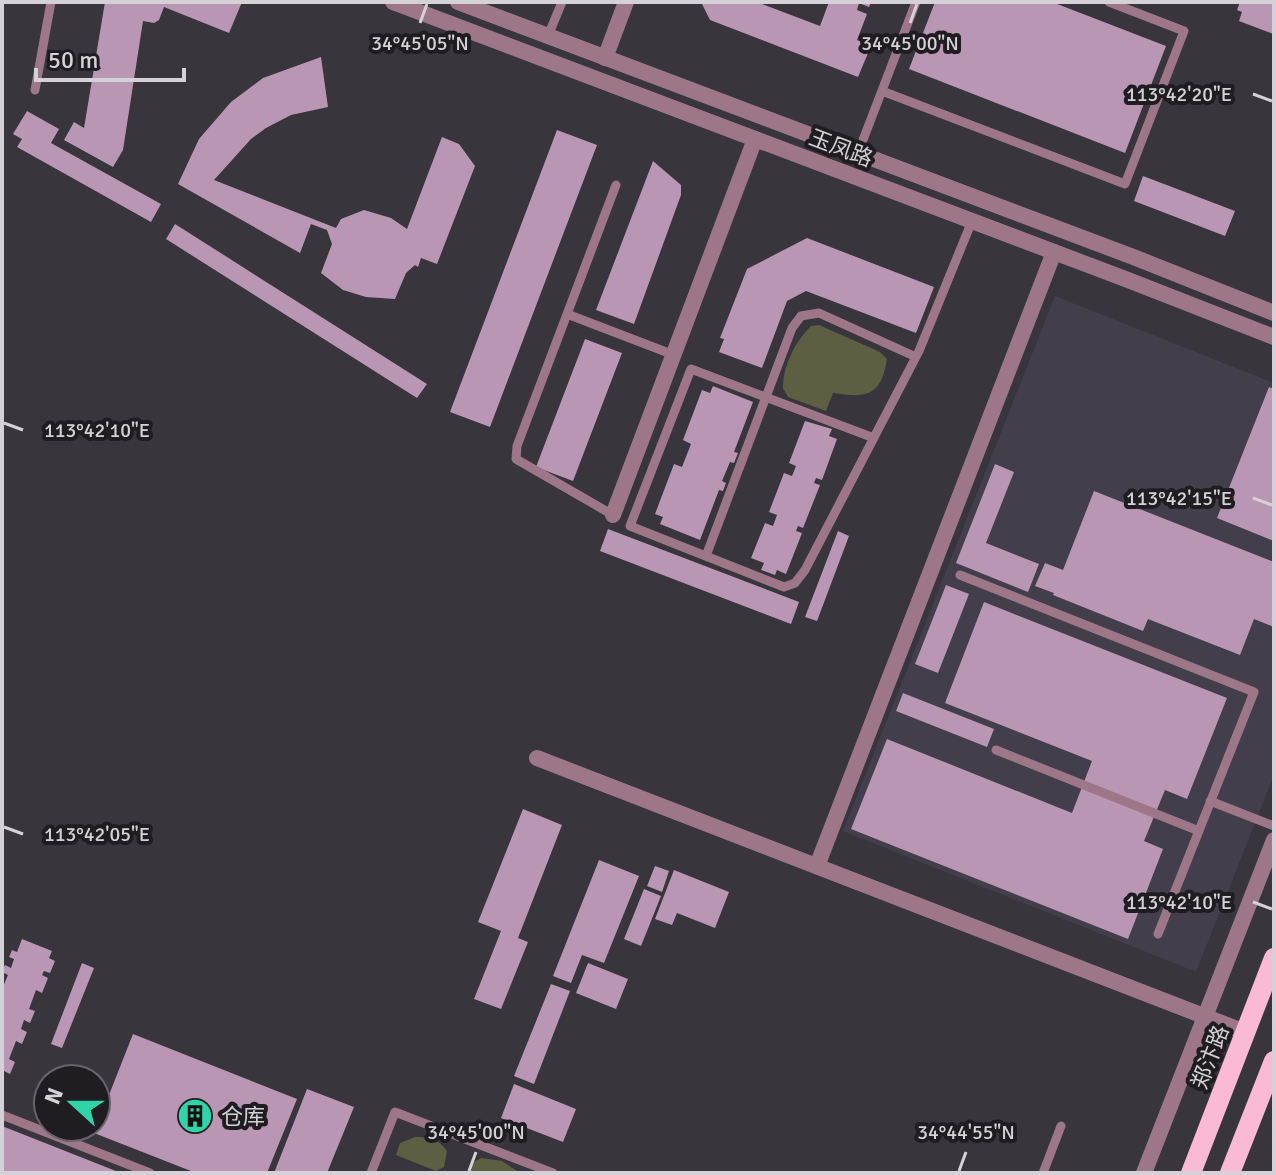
<svg xmlns="http://www.w3.org/2000/svg" width="1276" height="1175" font-family="Signika,'Noto Sans SC',sans-serif">
<rect width="100%" height="100%" fill="#38353c"/>
<path fill="#433e4b" d="M1055 296 1274 383V775L1196 972 843 831Z"/>
<path fill="#5d5f42" d="M819 325 880 352 887 359C881 397 866 398 833 393L826 411 788 397 783 388C783 365 795 342 811 326Z
M415 1137C429 1137 439 1139 447 1151L444 1167 436 1171 396 1155 400 1143Z
M481 1158 502 1161 520 1173H466L472 1163Z"/>
<path fill="#ba96b5" d="M105 2H242L229 33 164 7 159 20 154 23 143 21 123 150 113 167 64 140 74 122 84 128Z
M701 2H757L820 26 829 2H871L869 7 859 3 857 10 867 14 857 40 871 46 858 77 710 20Z
M935 2H1052L1166 46 1125 153 909 69Z
M1240 2H1274L1273 34 1239 21 1242 12 1237 10Z
M321 57 328 107 291 115 266 128 251 139 214 180 336 228 341 219 364 210 391 218 407 229 442 137 459 144 475 166 437 264 421 258 418 267 415 265 406 273 395 299 366 297 343 290 321 273 332 244 327 230 311 224 300 253 178 184 199 139 231 102 263 78Z
M27 111 59 129 51 143 161 204 151 222 17 147 22 139 13 134Z
M557 130 597 145 490 427 450 412Z
M653 161 681 185V195L634 324 596 310Z
M1143 176 1235 211 1225 236 1134 201Z
M175 224 427 384 417 398 166 239Z
M807 238 934 287 916 333 806 291 787 301 762 368 719 352 724 339 720 338 747 269Z
M585 339 622 353 573 481 536 467Z
M713 386 753 402 734 452 738 453 734 463 730 462 722 481 726 483 723 491 719 490 700 540 660 524 663 517 655 514 674 464 682 467 691 444 683 440 702 390 710 393Z
M1269 387 1274 389V541L1217 518Z
M805 421 832 429 829 436 837 439 822 480 816 478 814 483 820 485 803 528 798 526 796 531 802 533 786 574 777 570 775 575 761 570 764 563 751 558 765 523 773 526 777 515 769 512 784 473 792 476 796 466 789 463Z
M995 464 1014 472 986 543 1039 564 1028 592 956 563Z
M1094 491 1274 562V627L1254 619 1240 655 1148 619 1143 631 1053 595 1054 593 1035 586 1045 563 1063 570Z
M608 529 799 602 791 624 600 551Z
M838 531 849 536 817 621 805 617Z
M946 585 969 594 938 673 915 664Z
M984 602 1227 698 1187 799 1165 790 1144 841 1163 849 1128 939 851 829 887 739 1072 813 1092 761 945 703Z
M903 693 994 729 987 747 896 711Z
M523 809 562 825 518 938 528 942 501 1009 474 999 501 931 478 922Z
M599 860 639 876 604 963 582 955 571 983 553 976Z
M655 866 669 871 662 892 647 886Z
M674 870 729 892 715 928 677 913 672 925 655 919Z
M644 889 661 896 641 946 624 939Z
M22 939 52 951 49 958 55 961 50 973 44 971 42 975 48 978 42 993 36 990 29 1009 35 1011 30 1023 24 1020 21 1029 27 1032 22 1044 16 1041 9 1059 15 1062 10 1074 4 1071 2 1077V989L8 975 2 972 5 965 11 968 14 959 9 957 12 950 17 952Z
M82 963 94 968 62 1048 51 1044Z
M588 963 628 979 616 1009 576 993Z
M551 984 570 991 534 1084 514 1076Z
M133 1034 297 1099 267 1173H196L94 1133Z
M514 1084 576 1109 563 1142 501 1118Z
M307 1089 354 1107 327 1173H274Z
M2 1126 121 1173H2Z"/>
<g fill="none" stroke-linecap="round" stroke-linejoin="round">
<path stroke="#9d7687" stroke-width="9" d="M548 36 562 2
M35 90 51 2
M882 91 1125 184 1184 31 1109 2
M858 153 916 2
M567 314 674 355
M874 438 691 369 630 526 784 587 795 583 805 570 919 351 972 221
M613 515 516 459 517 446 616 185
M706 556 792 328 801 316 819 313 916 357
M960 575 1254 692 1158 934
M996 750 1199 831
M1210 801 1274 826
M96 1081V1080
M2 1115 150 1173
M72 1142 78 1127
M371 1173 395 1112 553 1173
M1043 1173 1061 1126"/>
<path stroke="#9d7687" stroke-width="16" d="M605 58 626 2
M613 515 755 139
M537 758 1245 1032
M817 866 1054 252
M1144 1173 1274 840"/>
<path stroke="#9d7687" stroke-width="16" d="M393 2 1128 280 1274 337
M458 2 1136 258 1274 313"/>
<path stroke="#fab9d5" stroke-width="20" d="M1191 1173 1274 958
M1230 1173 1274 1061"/>
</g>
<path fill="none" stroke="#d4d2d7" stroke-width="3" d="M420 23 427 4M910 23 917 4M1253 94 1272 101M4 423 23 430M1253 498 1272 505M4 827 23 834M1253 902 1272 909M469 1171 476 1152M959 1171 966 1152"/>
<defs>
<g id="building-disc" transform="scale(1.8)"><circle r="9.5" fill="#30d4a9" stroke="#1f1d21"/><path d="M-4-6H4V6H1V3H-1V6H-4ZM-2.5-4.3h1.7v1.8h-1.7ZM.8-4.3h1.7v1.8H.8ZM-2.5-1h1.7V.8h-1.7ZM.8-1h1.7V.8H.8Z" fill="#111"/></g>
</defs>
<g fill-rule="evenodd">
<use href="#building-disc" x="195" y="1116"/>
</g>
<g text-anchor="middle" dominant-baseline="central" stroke-width="8" stroke-linejoin="round" paint-order="stroke">
<g font-size="22" fill="#d4d2d7" stroke="#1f1d21">
<text transform="translate(841 148) rotate(21)">玉凤路</text>
<text transform="translate(1210 1057) rotate(-69)">郑汴路</text>
</g>
<g font-size="22" fill="#d4d2d7" stroke="#1f1d21" text-anchor="start">
<text x="221" y="1116">仓库</text>
</g>
</g>
<g font-size="20" text-anchor="middle" fill="#d4d2d7" stroke="#1f1d21" stroke-width="8" stroke-linejoin="round" paint-order="stroke">
<text x="420" y="50">34°45'05"N</text>
<text x="910" y="50">34°45'00"N</text>
<text x="1179" y="101">113°42'20"E</text>
<text x="97" y="437">113°42'10"E</text>
<text x="1179" y="505">113°42'15"E</text>
<text x="97" y="841">113°42'05"E</text>
<text x="1179" y="909">113°42'10"E</text>
<text x="476" y="1139">34°45'00"N</text>
<text x="966" y="1139">34°44'55"N</text>
</g>
<rect width="1276" height="1175" fill="none" stroke="#d4d2d7" stroke-width="8"/>
<g transform="translate(72 1103) rotate(291)"><circle r="38" fill="#1f1d21" stroke="#67656a" stroke-width="2"/>
<path d="M0-6L14 30L0 20L-14 30Z" fill="#30d4a9"/>
<text y="-12" font-size="22" font-weight="bold" text-anchor="middle" fill="#d4d2d7">N</text>
</g>
<path d="M36 68v12h148v-12" fill="none" stroke="#d4d2d7" stroke-width="4"/>
<text x="48" y="68" font-size="24" fill="#d4d2d7" stroke="#1f1d21" stroke-width="6" paint-order="stroke">50 m</text>
</svg>
